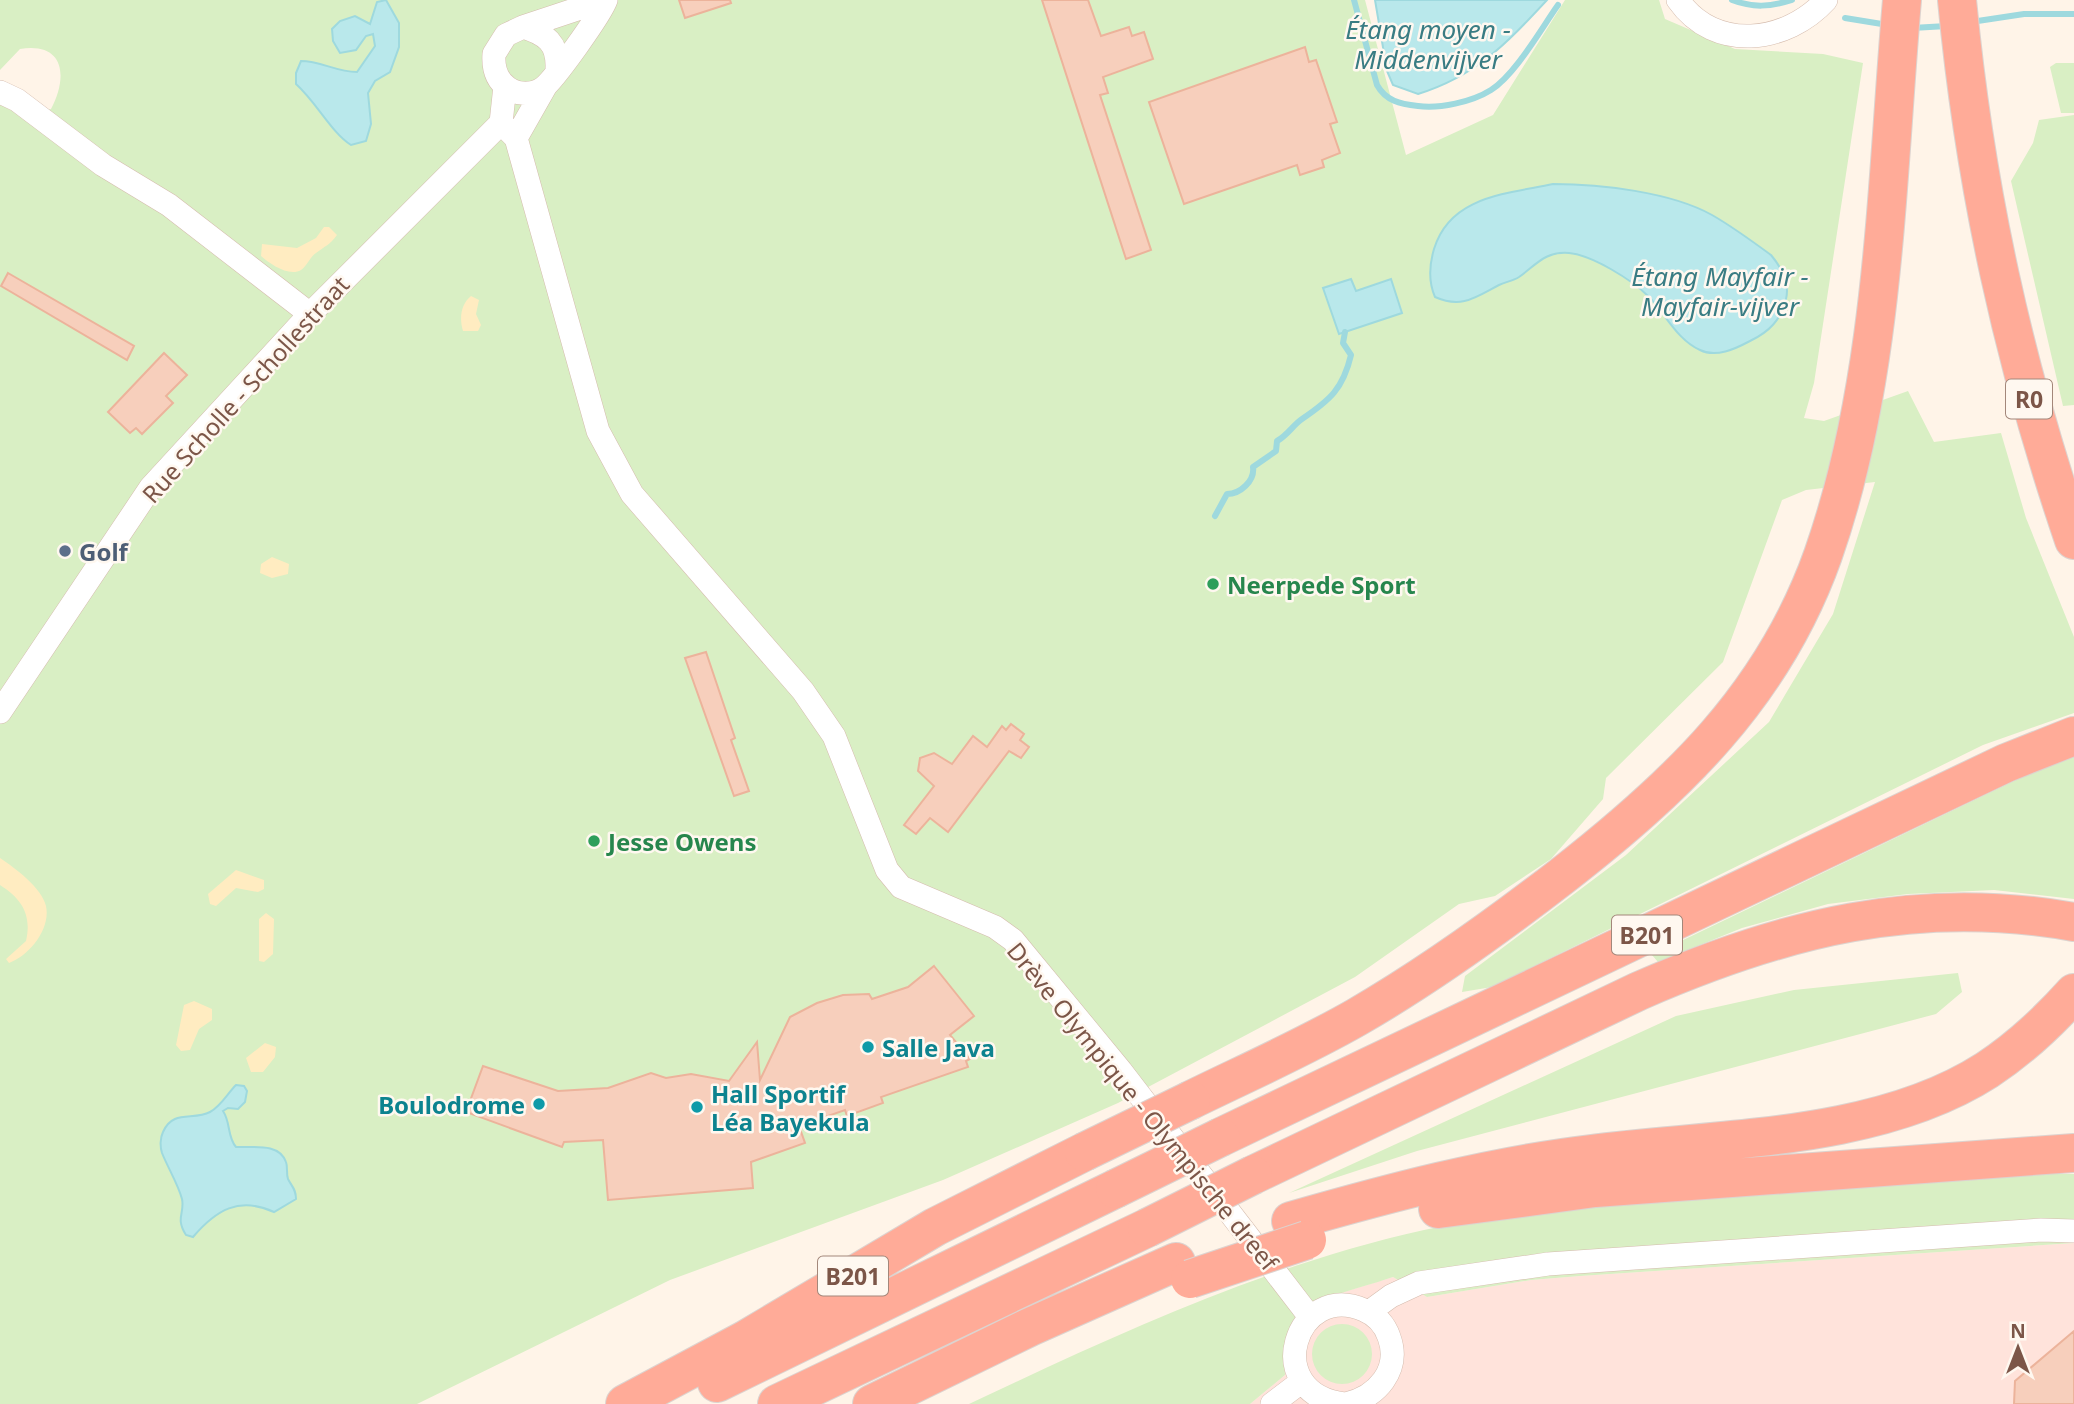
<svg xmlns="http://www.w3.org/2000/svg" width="2074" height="1404" font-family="'Noto Sans',sans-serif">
<rect width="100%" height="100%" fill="#fff4e8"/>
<path fill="#ffe3db" d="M2074 1243V1404H1250L1285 1375 1284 1356 1298 1317 1324 1298 1393 1277 1427 1297 1531 1280 1580 1276Z"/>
<path fill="#d9efc4" d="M0 0H1365L1406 155 1493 115 1565 0H1659L1665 19 1735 49 1823 54 1863 63 1814 383 1804 418 1824 421 1908 391 1934 442 2001 433 2026 518 2074 637V713L1983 745 1492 987 1462 992 1465 976 1626 855 1769 722 1833 614 1875 482 1806 490 1782 500 1723 662 1606 778 1603 799 1551 859 1495 896 1459 904 1355 977 1118 1103 943 1180 670 1280 417 1404H0V102L23 115 51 109C68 77 65 42 20 49L0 70Z
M2056 63H2074V113H2061L2050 67Z
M2074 115V405L2063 406 2011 181 2033 143 2039 120Z
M2074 752V899L1994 890 1908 894 1828 904 1742 928 1658 962 1652 955Z
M1958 973 1962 992 1936 1014 1417 1151 1289 1193 1676 1016 1794 990Z
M2025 1174H2074V1243L1580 1276 1531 1280 1427 1297 1393 1277C1334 1298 1282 1296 1285 1375L1250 1404H969C1115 1335 1266 1265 1424 1230 1510 1211 1599 1207 1686 1200 1799 1192 1912 1183 2025 1174Z
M1312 1354a30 30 0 1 1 60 0a30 30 0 1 1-60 0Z"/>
<path fill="#ffecc1" d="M324 227H329L337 235C330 245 325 246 316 253 310 257 307 266 301 270 289 277 270 264 261 256L262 244 297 248 316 238Z
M471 296 479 300 476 314 481 325 478 331H463C459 318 461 304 471 296Z
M272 557 289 564 288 574 272 578 260 573 261 564Z
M0 858C15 868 42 888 46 906 51 929 29 956 9 963L6 959 26 941C32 915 22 899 0 885Z
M236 870 264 880V889L258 892 236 888 216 906 210 904 208 894Z
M266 913 274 919 273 954 264 962 259 961V919Z
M194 1001 212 1009V1020L199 1029 190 1050 181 1051 176 1045 184 1005Z
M265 1043 276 1047 275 1057 263 1072H251L246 1058Z"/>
<path fill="#b9e8eb" stroke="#9ed9de" stroke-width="2" d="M386 0 399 23V47L390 72 375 81 368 93 371 124 366 141 351 145C331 132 317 103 296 84V73L301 61C321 61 336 72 357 72L375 46 373 34 366 36 356 50 340 53 333 41 332 29 340 21 355 16 370 24 377 2Z
M1375 0H1547C1506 44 1476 76 1418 94L1393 85 1387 71Z
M1553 184C1600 184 1671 192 1712 215 1733 227 1752 241 1771 255 1781 267 1790 283 1786 299 1781 320 1769 332 1750 341 1735 349 1716 358 1700 350 1677 340 1665 313 1648 296 1632 280 1592 255 1569 253 1545 251 1536 265 1519 277 1513 281 1505 282 1499 285 1476 297 1462 309 1435 297 1428 281 1429 266 1434 249 1450 196 1506 194 1553 184Z
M1351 279 1356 291 1391 279 1402 313 1339 334 1323 288Z
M236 1085 244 1086 247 1091 245 1102 238 1109 228 1108 223 1111C231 1123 227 1137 236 1147 252 1148 279 1142 286 1162 288 1167 286 1173 288 1179 292 1187 296 1189 296 1199L274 1212C239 1196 216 1210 193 1237L186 1235C175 1218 185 1213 182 1199 178 1184 168 1168 162 1153 160 1147 160 1138 163 1132 173 1109 193 1121 210 1112 221 1106 227 1094 236 1085Z"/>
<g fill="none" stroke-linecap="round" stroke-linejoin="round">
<path stroke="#9ed9de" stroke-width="6" d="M1354 0 1377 85C1386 101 1400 104 1418 106 1439 109 1472 102 1491 90 1515 75 1541 29 1558 5
M1732 0C1753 8 1770 7 1792 0
M1845 18 1888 25
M1971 22 2024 14H2074
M1912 28 1947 26
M1215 516 1227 494C1240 494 1255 481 1253 467L1276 451 1277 441C1288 435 1293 425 1302 419 1330 400 1343 389 1351 355L1343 343 1345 332"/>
</g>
<path fill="#f7cfbc" stroke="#ecb39b" stroke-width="2" d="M679 0H730L731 3 685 18Z
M1042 0H1088L1101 36 1129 27 1132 36 1144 32 1153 59 1103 77 1108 93 1100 95 1151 250 1126 259Z
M1305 47 1309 62 1316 60 1337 122 1330 124 1340 153 1322 160 1324 167 1300 175 1297 165 1184 204 1149 102Z
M8 273 134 346 127 360 1 286Z
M164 353 187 375 166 396 173 403 142 434 136 428 130 433 108 412Z
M706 652 735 738 731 740 749 791 734 796 685 658Z
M1011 724 1024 734 1020 740 1029 747 1021 758 1009 751 948 832 930 818 916 834 904 825 934 786 918 771 920 758 934 753 952 764 973 736 987 747 1002 726 1006 730Z
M934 966 974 1016 950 1035 970 1059 966 1061 968 1067 881 1097 883 1103 847 1116 845 1110 799 1126 805 1143 751 1162 753 1188 608 1200 603 1140 564 1142 562 1147 466 1112 483 1066 558 1091 608 1088 651 1073 666 1078 691 1074 729 1081 757 1042 760 1080 790 1017 817 1003 843 995 869 994 872 999 908 987Z
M2074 1331V1404H2014L2015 1381Z"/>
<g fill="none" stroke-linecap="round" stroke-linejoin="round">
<g stroke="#d5bcae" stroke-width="24">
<path id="minor" d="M1678 0C1715 53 1787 43 1826 0
M523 27 577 9 590 0
M557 68C558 43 546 34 523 27L506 35 494 54C493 68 496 80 508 88 518 95 533 95 543 88 554 80 601 14 606 0
M0 92 17 100 103 165 169 205 310 314
M501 123 516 138 598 431 632 494 803 691 834 736 887 870 901 887 995 927 1013 940 1121 1071 1310 1317
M516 138 545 87
M0 712 151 487 310 314 501 123 505 86
M1369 1312 1391 1296 1419 1283 1548 1264 2041 1230 2074 1231
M1272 1404 1301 1382
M1344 1404C1259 1393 1296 1280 1364 1310 1376 1315 1385 1325 1389 1337 1401 1370 1377 1397 1346 1404"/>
</g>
<g stroke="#ddd3cf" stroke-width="40">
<path id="motorway" d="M1957 0C1975 188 2013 361 2074 540
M1191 1100C1246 1073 1303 1048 1357 1017 1428 976 1496 927 1562 876 1676 787 1773 696 1823 555 1885 378 1886 185 1902 0
M1221 1137 2006 763 2074 736
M1253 1175 1639 991C1783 928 1917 894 2074 922
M1438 1209 1595 1188 2074 1153
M1291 1221C1389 1193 1490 1166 1591 1154 1716 1138 1877 1141 1987 1070 2019 1049 2048 1022 2074 993
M717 1383 1115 1189
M625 1404 745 1340 935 1227 1084 1152
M777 1404 1147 1228
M872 1404 1030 1327 1176 1262"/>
</g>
<use href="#minor" stroke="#fff" stroke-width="23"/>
<use href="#motorway" stroke="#ffab98" stroke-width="38"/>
<g stroke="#ddd3cf" stroke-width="40" stroke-linecap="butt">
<path id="motorway-bridge" d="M1084 1152 1191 1100
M1115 1189 1221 1137
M1147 1228 1253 1175
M1190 1279 1307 1240"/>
</g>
<use href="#motorway-bridge" stroke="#ffab98" stroke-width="38"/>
</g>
<circle fill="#5c6f8a" stroke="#fff8f0" stroke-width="2.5" cx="65" cy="551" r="7"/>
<g fill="#2e9e5b" stroke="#fff8f0" stroke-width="2.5">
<circle cx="1213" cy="584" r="7"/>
<circle cx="594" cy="841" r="7"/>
</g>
<g fill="#0f9aa8" stroke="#fff8f0" stroke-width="2.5">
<circle cx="868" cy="1047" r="7"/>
<circle cx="539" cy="1104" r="7"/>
<circle cx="697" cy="1107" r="7"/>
</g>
<g text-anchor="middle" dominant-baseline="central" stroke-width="5" stroke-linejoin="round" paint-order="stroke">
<g fill="#fff8f0" stroke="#a3877a" stroke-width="2">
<rect x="2006" y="379.5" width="46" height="39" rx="5"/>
<rect x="1612" y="915.5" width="70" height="39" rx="5"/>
<rect x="818" y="1256.5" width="70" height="39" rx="5"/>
</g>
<g font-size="23" font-weight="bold" fill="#7c5648">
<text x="2029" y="399">R0</text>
<text x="1647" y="935">B201</text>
<text x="853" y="1276">B201</text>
</g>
<g font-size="24" fill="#7c5648" stroke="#fff8f0">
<text transform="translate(245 389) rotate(-48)">Rue Scholle - Schollestraat</text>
<text transform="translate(1143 1106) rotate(51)">Drève Olympique - Olympische dreef</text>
</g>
<g font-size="24" font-weight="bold" fill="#4e5e75" stroke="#fff8f0" text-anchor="start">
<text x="79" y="551">Golf</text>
</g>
<g font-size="24" font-weight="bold" fill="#27864d" stroke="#fff8f0" text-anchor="start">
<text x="1227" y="584">Neerpede Sport</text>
<text x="608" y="841">Jesse Owens</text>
</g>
<g font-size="24" font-weight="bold" fill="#0d838f" stroke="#fff8f0" text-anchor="start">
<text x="882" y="1047">Salle Java</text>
<text x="711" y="1093">Hall Sportif<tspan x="711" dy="28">Léa Bayekula</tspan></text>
<text x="525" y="1104" text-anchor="end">Boulodrome</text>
</g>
<g font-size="26" font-style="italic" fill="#397c83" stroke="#fff8f0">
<text x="1428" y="29">Étang moyen -<tspan x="1428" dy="30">Middenvijver</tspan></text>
<text x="1720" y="276">Étang Mayfair -<tspan x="1720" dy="30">Mayfair-vijver</tspan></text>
</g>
</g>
<g transform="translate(2018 1348)" stroke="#fff8f0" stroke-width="5" paint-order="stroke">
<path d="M0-5L12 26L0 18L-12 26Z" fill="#7c5648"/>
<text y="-10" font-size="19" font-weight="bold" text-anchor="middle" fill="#7c5648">N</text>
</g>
</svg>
